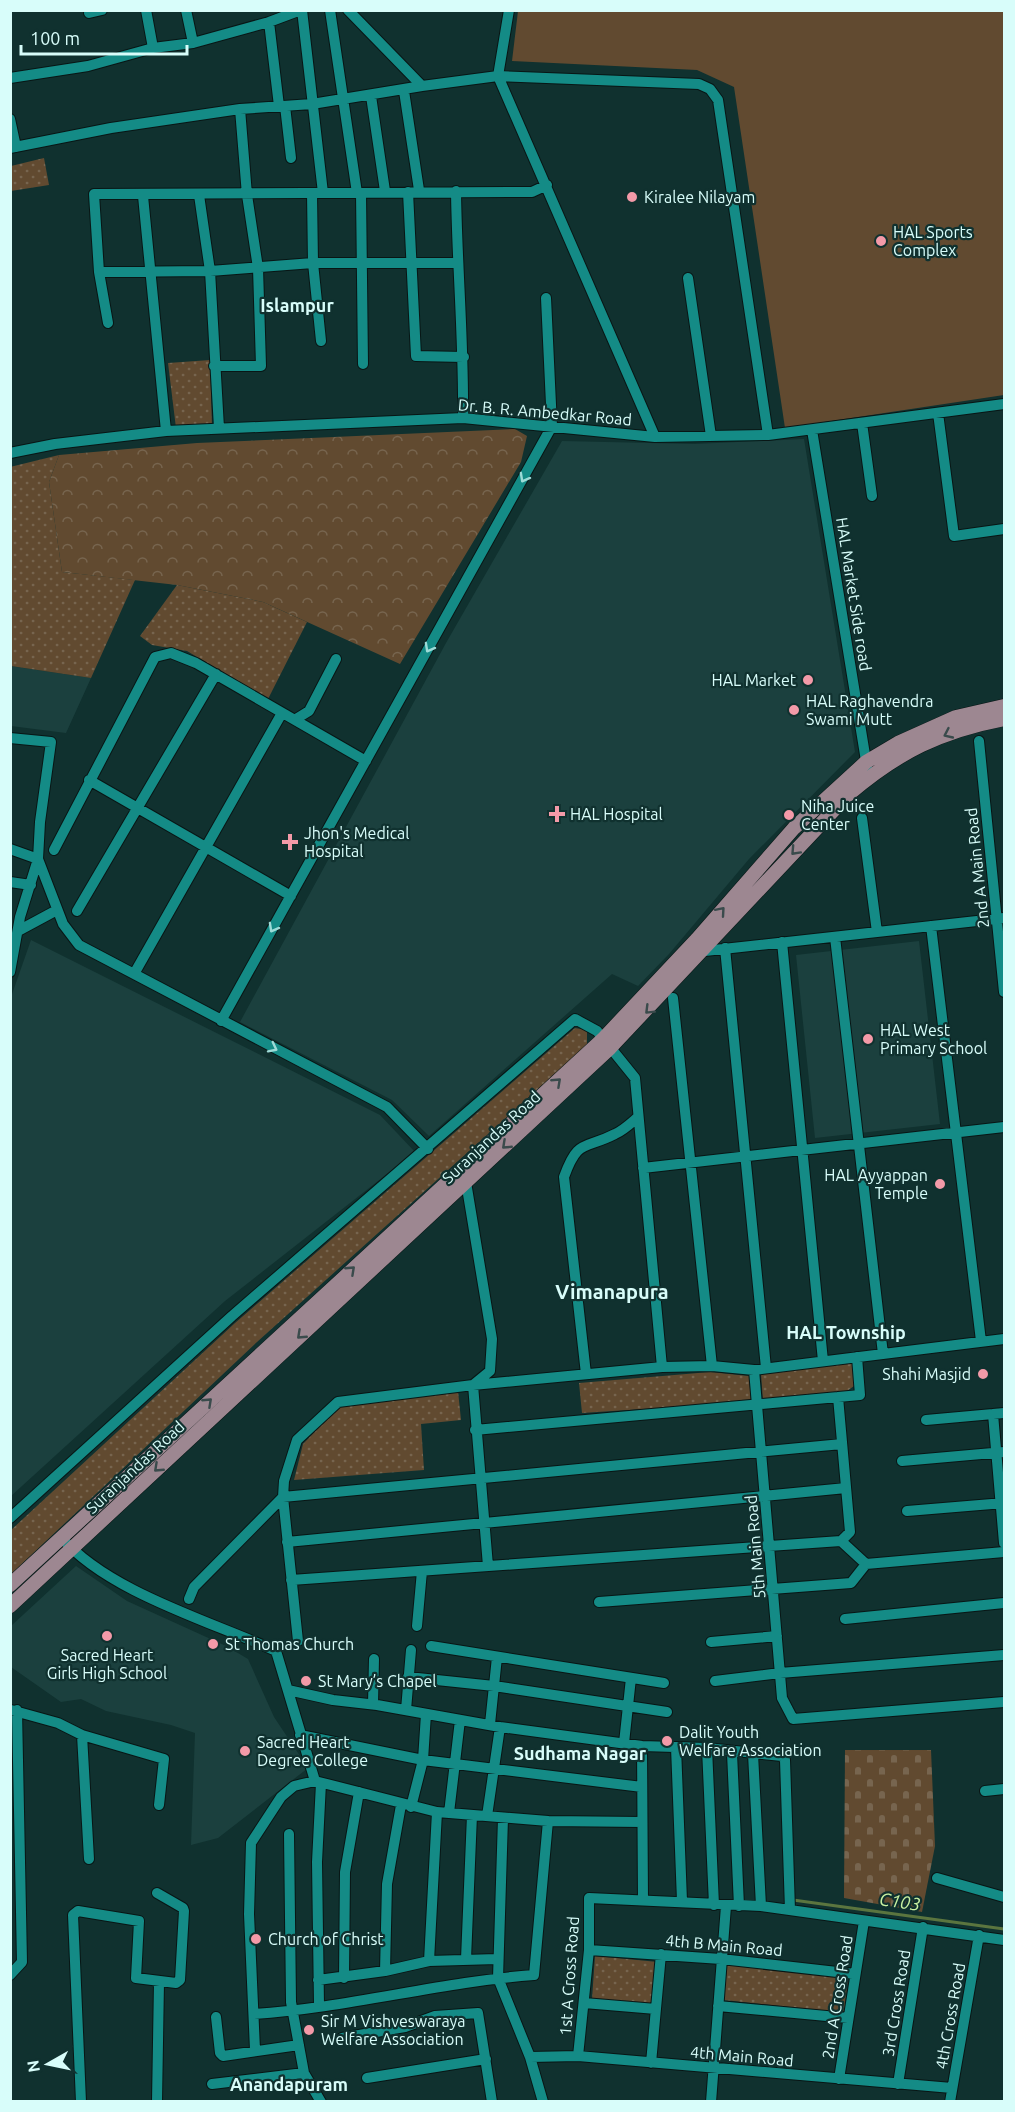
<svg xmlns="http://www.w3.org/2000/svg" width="1015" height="2112" font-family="Ubuntu,sans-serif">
<defs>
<pattern id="green-dots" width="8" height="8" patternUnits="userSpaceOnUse" patternTransform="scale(1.5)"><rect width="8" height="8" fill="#614a30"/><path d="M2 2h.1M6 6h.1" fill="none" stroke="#77654f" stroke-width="1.8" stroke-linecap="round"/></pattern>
<pattern id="forest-crowns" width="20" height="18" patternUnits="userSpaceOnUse" patternTransform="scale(1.5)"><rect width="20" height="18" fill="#614a30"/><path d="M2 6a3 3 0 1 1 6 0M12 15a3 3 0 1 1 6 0" fill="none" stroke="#77654f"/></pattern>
<pattern id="cemetery-stones" width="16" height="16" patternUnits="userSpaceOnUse" patternTransform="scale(1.5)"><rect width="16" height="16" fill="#614a30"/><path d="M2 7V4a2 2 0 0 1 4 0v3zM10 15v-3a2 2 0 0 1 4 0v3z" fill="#77654f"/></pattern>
</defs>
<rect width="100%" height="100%" fill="#10312f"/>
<path fill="#1b403e" d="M804 439 855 752 749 859 669 954 638 986 612 974 429 1136 392 1100 240 1022 446 643 562 441 694 444Z
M10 666 91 678 66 733 11 726Z
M31 940 380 1115 415 1152 225 1301 11 1496 10 1000Z
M919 941 940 1124 815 1138 796 955Z
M76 1566 127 1601 226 1646 248 1659 274 1717 308 1768 218 1838 191 1845 195 1733 171 1725 106 1711 81 1699 61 1702 11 1667V1626Z"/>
<path fill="url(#green-dots)" d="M44 158 49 185 11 191V166Z
M210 360 212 426 176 428 168 363Z
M59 455 49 482 62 572 135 580 91 678 11 666 10 467Z
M177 585 263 602 307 622 268 699 187 651 152 645 140 636Z
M575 1028 587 1030V1045L257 1342 11 1574V1530L235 1323Z
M854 1362V1386L840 1396 763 1401 761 1374Z
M710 1372 749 1376 751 1402 582 1413 579 1383Z
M458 1391 461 1420 421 1424 424 1470 294 1480 303 1444 339 1407Z
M595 1956 658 1962 654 2005 592 1999Z
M727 1965 848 1978 844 2013 724 2000Z"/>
<path fill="url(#forest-crowns)" d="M515 429 527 436 521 462 400 664 263 602 177 585 62 572 49 482 59 455 197 443Z"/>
<path fill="url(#cemetery-stones)" d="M845 1750H931L935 1846 922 1912 844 1898Z"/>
<path fill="#614a30" d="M518 11H1004V395L785 428 734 87 697 70 512 61Z"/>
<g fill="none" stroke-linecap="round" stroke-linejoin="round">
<path stroke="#5b753f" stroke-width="3" d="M793 1900 1004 1929"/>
<g stroke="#081615" stroke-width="12">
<path id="minor" d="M146 10 153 48
M186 10 193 43
M302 10 323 193
M330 10 357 193
M348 10 422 86 498 76 699 84 710 89 718 100 768 435
M89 13 102 10
M269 22 279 106
M498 76 655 437
M498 76 509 10
M10 78 88 66 153 48 193 43 269 22 301 10
M404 91 419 190
M371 96 385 191
M285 106 291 158
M10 119 16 147
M10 148 111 128 240 109 312 104 422 86
M456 191C457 267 464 342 463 418
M408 192 416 356 464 357
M312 193 313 263 321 341
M361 193 363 364
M199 195 210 271 219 428
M143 196 166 431
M99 272 210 271 313 263H457
M688 278 711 436
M108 323 99 272 94 194 532 192 547 185
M214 366H261L258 268 247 195 240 109
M938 413 954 536 1004 529
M862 423 872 496
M812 430 867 767
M10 453 55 444 166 431 463 418 655 437 768 435 1004 404
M296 719 309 711 336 659
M10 738 51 742 40 822 38 859 20 917 10 972
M979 741 1004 992
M89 780 291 896
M862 818 877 932
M10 849 38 859
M54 850 155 657 171 653 196 663 366 761
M38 859 63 924 79 945 387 1107 428 1149
M10 882 31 885
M77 911 216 674
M931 926 981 1341
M18 931 57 910
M835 937 883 1354
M782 942 823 1361
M701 945 705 951 1004 918
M725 948 766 1368
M134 974 282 713
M673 998 712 1366
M221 1021 552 426 546 298
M643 1168 1004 1127
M466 1182 492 1339 490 1371 473 1385 488 1566
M754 1370 782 1698 793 1719 1004 1702
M586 1374 564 1177C578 1138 584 1150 615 1134 624 1130 631 1123 638 1117
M1004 1413 993 1414 1004 1543
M926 1420 993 1414
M475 1430 860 1395 857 1357
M902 1461 1004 1452
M907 1511 1004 1503
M10 1518 232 1316 575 1019 597 1031 635 1078 662 1367
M61 1537C108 1592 210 1621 276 1651L315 1781 437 1812 548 1821 642 1822
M841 1541 866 1564
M287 1542 846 1488
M291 1580 841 1541 850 1532 838 1397
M189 1599 194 1587 283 1497 842 1444
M599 1602 851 1583 866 1564 1004 1552
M845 1619 1004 1603
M417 1626 422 1571
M298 1641 283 1497 284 1481 297 1440 338 1402 473 1385 662 1367 712 1366 754 1370 1004 1339
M711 1642 777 1636
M431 1646 664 1683
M408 1677 494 1686 667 1712
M715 1681 780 1673 1004 1655
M288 1690 333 1700 377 1705 500 1727 642 1746 707 1748 782 1756 785 1760 790 1910
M373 1704 374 1659
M11 1710 58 1723 82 1735 164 1759 159 1805
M406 1710 411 1650
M490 1724 497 1657
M82 1735 89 1859
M300 1735 423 1760 642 1787
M624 1743 631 1678
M642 1746 643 1899
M676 1747 682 1901
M707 1748 714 1905
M732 1753 739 1906
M753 1754 761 1906
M985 1791 1004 1789
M411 1807 423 1760 426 1714
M449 1813 460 1720
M487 1816 500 1727
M503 1818 498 1978 530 2057 543 2102
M289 1834 291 2002 304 2073 321 2102
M937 1878 1004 1897
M589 1950 721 1959 855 1974
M466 1959 472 1815
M429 1961 437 1812
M385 1971 387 1884 401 1805
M10 1975 22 1962 17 1710
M344 1978 345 1872 359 1792
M318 1980 385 1971 429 1961 497 1959
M584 2003 656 2009
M319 2005 317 1862 321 1783
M718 2006 848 2018
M254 2014C347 2008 440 1982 534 1975L548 1821
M216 2017 220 2053 223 2056 299 2045
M342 2038 405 2027 435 2016 478 2013 492 2102
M255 2050 249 1914 251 1843 281 1797 294 1786 315 1781
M578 2056 589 1950V1898L761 1906 1004 1940
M530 2057 578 2056 952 2088
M651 2063 661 1954
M367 2078 486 2059
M839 2079 864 1921
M212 2084 304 2073
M898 2084 923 1927
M81 2102 73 1915 78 1911 139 1921 136 1978 176 1983 180 1980 184 1911 183 1908 157 1893
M157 2102 159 1982
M711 2102 726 1906
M950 2102 979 1935"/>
</g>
<g stroke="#081615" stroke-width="15">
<path id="major" d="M10 1585 603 1039 697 939 794 828 866 762 898 743 956 717 1004 706
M10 1606 610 1048 849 794C898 752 941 731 1004 719"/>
</g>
<use href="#minor" stroke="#148b86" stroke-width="10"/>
<use href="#major" stroke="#9d8791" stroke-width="14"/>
</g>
<defs><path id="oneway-chevron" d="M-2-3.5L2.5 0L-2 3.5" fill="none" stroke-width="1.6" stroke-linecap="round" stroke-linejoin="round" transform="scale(1.5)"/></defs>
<g stroke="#9ddbd7">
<use href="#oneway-chevron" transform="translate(524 478) rotate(119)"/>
<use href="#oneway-chevron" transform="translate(429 648) rotate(119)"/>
<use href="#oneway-chevron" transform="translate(273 928) rotate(119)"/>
<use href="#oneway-chevron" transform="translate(273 1048) rotate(27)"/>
</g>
<g stroke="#3a4b4c">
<use href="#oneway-chevron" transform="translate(948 734) rotate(155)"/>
<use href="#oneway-chevron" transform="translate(795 851) rotate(133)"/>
<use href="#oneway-chevron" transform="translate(721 911) rotate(-49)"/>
<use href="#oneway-chevron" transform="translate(649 1010) rotate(135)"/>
<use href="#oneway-chevron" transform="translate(557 1082) rotate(-43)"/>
<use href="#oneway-chevron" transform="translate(506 1145) rotate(137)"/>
<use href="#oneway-chevron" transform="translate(351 1270) rotate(-43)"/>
<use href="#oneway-chevron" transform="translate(301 1335) rotate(137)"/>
<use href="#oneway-chevron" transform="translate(208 1402) rotate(-43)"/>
<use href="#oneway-chevron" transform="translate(158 1468) rotate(137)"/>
</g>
<g fill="#f39aa8" stroke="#10312f" stroke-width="2">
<circle cx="632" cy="197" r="6"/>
<circle cx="881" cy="241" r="6"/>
<circle cx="808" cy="680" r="6"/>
<circle cx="794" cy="710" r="6"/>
<path d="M554 805h6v6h6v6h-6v6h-6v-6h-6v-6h6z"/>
<circle cx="789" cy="815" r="6"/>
<path d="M287 833h6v6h6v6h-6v6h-6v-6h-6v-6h6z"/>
<circle cx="868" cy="1039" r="6"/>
<circle cx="940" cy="1184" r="6"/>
<circle cx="983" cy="1374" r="6"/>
<circle cx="107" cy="1636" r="6"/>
<circle cx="213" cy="1644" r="6"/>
<circle cx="306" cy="1681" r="6"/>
<circle cx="667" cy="1741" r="6"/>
<circle cx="245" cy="1751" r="6"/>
<circle cx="256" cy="1939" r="6"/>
<circle cx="309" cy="2030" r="6"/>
</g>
<g text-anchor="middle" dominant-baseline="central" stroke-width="4.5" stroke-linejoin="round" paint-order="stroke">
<g font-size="16" fill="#d8fdfa" stroke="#10312f" text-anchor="start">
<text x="644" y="197">Kiralee Nilayam</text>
<text x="893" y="232">HAL Sports<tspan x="893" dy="18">Complex</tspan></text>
<text x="796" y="680" text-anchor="end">HAL Market</text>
<text x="806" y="701">HAL Raghavendra<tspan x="806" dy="18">Swami Mutt</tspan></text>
<text x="801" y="806">Niha Juice<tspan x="801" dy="18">Center</tspan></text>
<text x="570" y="814">HAL Hospital</text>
<text x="304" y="833">Jhon's Medical<tspan x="304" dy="18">Hospital</tspan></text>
<text x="880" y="1030">HAL West<tspan x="880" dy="18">Primary School</tspan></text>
<text x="928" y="1175" text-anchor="end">HAL Ayyappan<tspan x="928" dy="18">Temple</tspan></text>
<text x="971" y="1374" text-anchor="end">Shahi Masjid</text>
<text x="225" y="1644">St Thomas Church</text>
<text x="107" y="1655" text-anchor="middle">Sacred Heart<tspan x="107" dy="18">Girls High School</tspan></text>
<text x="318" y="1681">St Mary’s Chapel</text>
<text x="679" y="1732">Dalit Youth<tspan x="679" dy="18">Welfare Association</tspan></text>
<text x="257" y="1742">Sacred Heart<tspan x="257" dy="18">Degree College</tspan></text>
<text x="268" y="1939">Church of Christ</text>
<text x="321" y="2021">Sir M Vishveswaraya<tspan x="321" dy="18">Welfare Association</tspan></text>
</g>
<g font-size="16" fill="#d8fdfa" stroke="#10312f">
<text transform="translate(545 412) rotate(5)">Dr. B. R. Ambedkar Road</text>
<text transform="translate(854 594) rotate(81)">HAL Market Side road</text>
<text transform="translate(977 868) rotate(-96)">2nd A Main Road</text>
<text transform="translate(491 1137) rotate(-43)">Suranjandas Road</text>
<text transform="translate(135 1467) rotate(-43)">Suranjandas Road</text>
<text transform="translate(755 1547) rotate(-95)">5th Main Road</text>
<text transform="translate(724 1945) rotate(5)">4th B Main Road</text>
<text transform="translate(569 1976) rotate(-86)">1st A Cross Road</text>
<text transform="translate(837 1997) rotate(-81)">2nd A Cross Road</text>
<text transform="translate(896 2003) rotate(-81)">3rd Cross Road</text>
<text transform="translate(950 2016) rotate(-80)">4th Cross Road</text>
<text transform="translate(742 2056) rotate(5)">4th Main Road</text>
</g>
<g font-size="18" font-weight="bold" fill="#d8fdfa" stroke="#10312f">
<text x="297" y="305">Islampur</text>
<text x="846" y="1332">HAL Township</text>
<text x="580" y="1753">Sudhama Nagar</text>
<text x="289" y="2084">Anandapuram</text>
</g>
<g font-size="18" font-style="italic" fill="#caf3a2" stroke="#10312f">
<text transform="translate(900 1901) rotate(8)">C103</text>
</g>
<g font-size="20" font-weight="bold" fill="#d8fdfa" stroke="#10312f">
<text x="612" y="1291">Vimanapura</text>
</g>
</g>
<rect width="1015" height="2112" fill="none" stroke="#d8fdfa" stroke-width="24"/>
<g transform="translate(48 2064) rotate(261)" stroke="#10312f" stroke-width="4.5" paint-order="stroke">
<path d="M0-4.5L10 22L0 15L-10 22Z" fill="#d8fdfa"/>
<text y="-9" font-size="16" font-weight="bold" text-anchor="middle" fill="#d8fdfa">N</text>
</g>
<path d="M21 45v9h166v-9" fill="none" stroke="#d8fdfa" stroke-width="3"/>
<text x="30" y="45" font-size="18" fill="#d8fdfa" stroke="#10312f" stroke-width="4.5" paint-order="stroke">100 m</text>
</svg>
